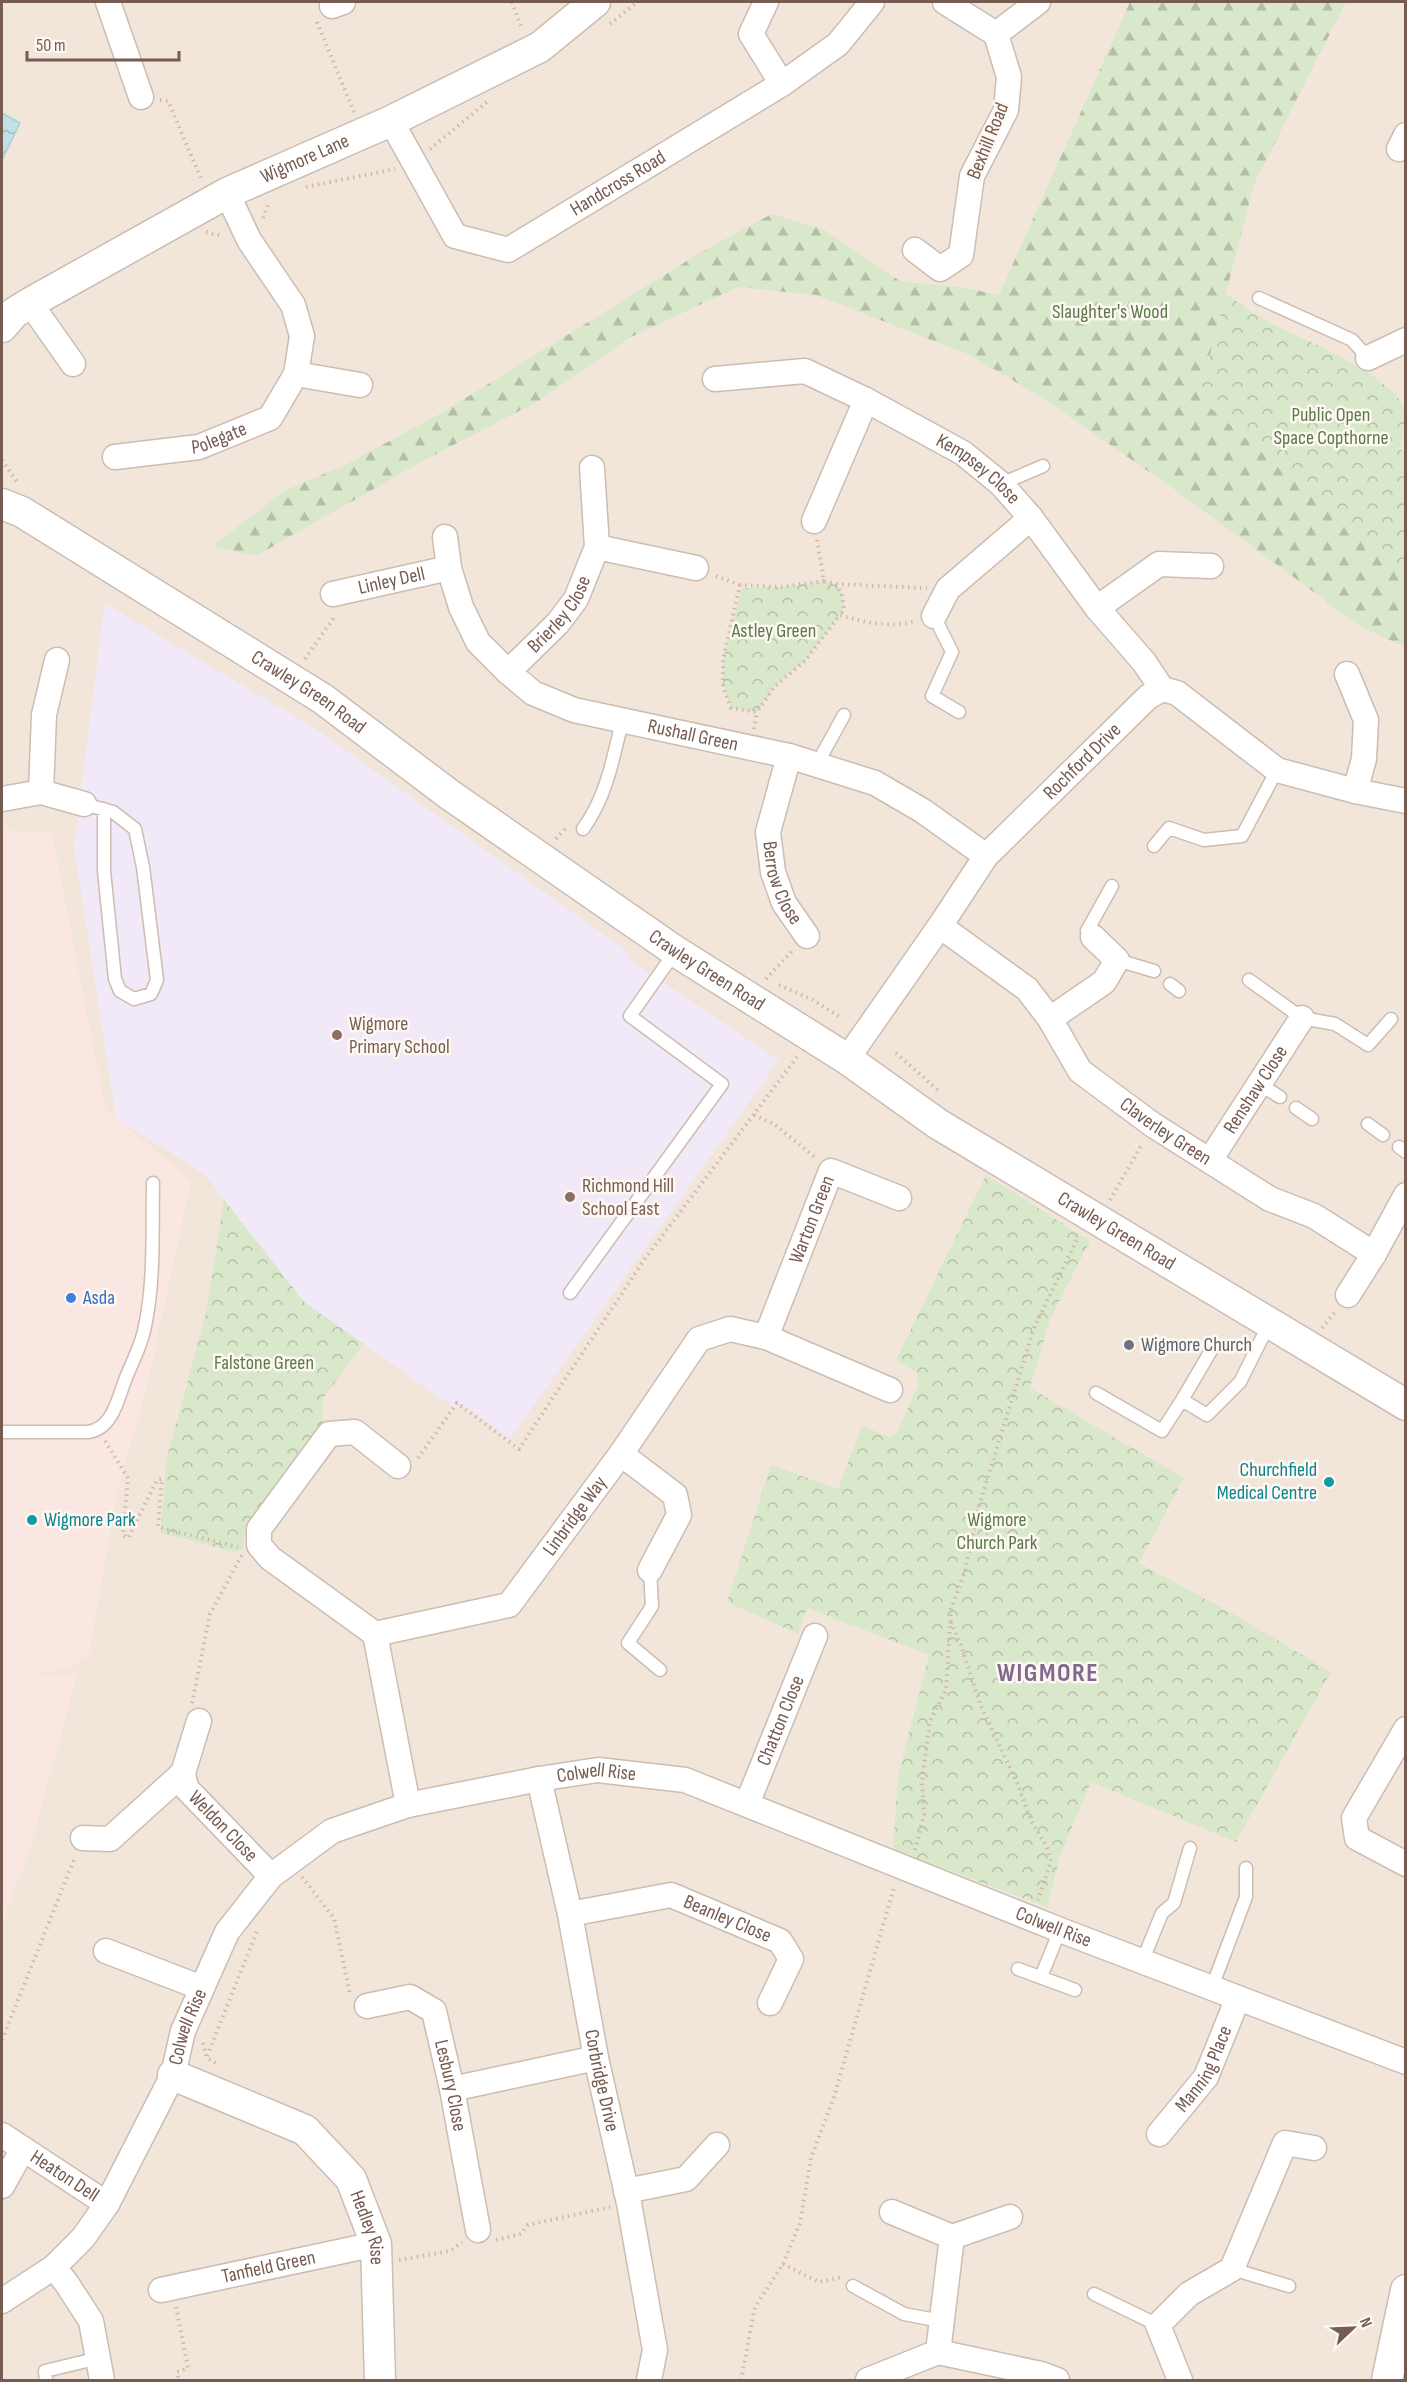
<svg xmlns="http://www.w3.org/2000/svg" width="1407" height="2382" font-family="'Sofia Sans Condensed',sans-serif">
<defs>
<pattern id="forest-firs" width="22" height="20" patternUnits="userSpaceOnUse" patternTransform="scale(1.5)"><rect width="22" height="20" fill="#d9e8cb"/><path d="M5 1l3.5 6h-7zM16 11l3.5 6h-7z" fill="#b5bfa7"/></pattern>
<pattern id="park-crowns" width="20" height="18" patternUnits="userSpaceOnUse" patternTransform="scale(1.5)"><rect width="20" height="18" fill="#d9e8cb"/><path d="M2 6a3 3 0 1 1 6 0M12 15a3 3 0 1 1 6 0" fill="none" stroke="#b5bfa7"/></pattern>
<pattern id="water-ripples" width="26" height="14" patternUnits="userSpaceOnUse" patternTransform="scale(1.5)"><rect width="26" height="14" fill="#c1e1e4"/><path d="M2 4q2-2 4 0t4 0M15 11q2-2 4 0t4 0" fill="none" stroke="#a1b9bb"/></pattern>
</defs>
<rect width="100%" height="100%" fill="#fbf4ec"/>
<path fill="#f2e6db" d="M2 2H1405V2380H2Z"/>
<path fill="#fae7e1" d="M2 830 52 833 105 1108 191 1181 147 1386 117 1491 89 1654 68 1669 34 1673 2 1672Z
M2 1673 77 1675 29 1852 2 1925Z"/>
<path fill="#f1e8f8" d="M106 604 316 729 630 953 627 958 779 1060 510 1439 461 1403 456 1409 305 1303 205 1175 116 1118 74 846 103 616Z"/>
<path fill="url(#forest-firs)" d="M1130 2H1346L1254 184 1199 398 1405 575V647L1361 627 1178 492 1044 399 970 355 816 295 738 287 629 338 540 400 421 462 256 556 213 546 284 491 347 464 443 412 703 251 772 214 825 230 900 281 960 287 999 295Z"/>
<path fill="url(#park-crowns)" d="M1226 294C1240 303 1253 314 1268 322 1300 338 1398 377 1406 412 1407 424 1403 437 1399 449L1406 452 1405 575 1199 398Z
M824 581 836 584 842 594 844 610 840 615 805 661 775 686 757 712 731 708 723 687V659L742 588 781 587Z
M986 1175 1090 1241 1050 1319 1030 1388 1184 1478 1139 1563 1235 1615 1331 1672 1236 1842 1091 1782 1060 1856 1047 1907 893 1850 898 1776 929 1655 807 1608 798 1634 727 1602 771 1465 838 1489 862 1426 890 1437 897 1432 918 1386 917 1373 896 1360Z
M224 1200 305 1303 364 1344 324 1397 322 1407 323 1426 312 1434 255 1514 245 1531 242 1550 234 1552 161 1533 166 1461 205 1317Z"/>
<path fill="url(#water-ripples)" stroke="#a9d1d4" stroke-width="1.5" d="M2 113 20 123 2 160Z"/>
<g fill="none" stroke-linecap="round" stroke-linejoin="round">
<g stroke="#cdbcb2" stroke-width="15">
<path id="service" d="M1259 298 1352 340 1368 358
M1001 484 1043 466
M934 616 952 652 932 696 959 712
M817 764 844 715
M84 804 113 812 135 829 143 867 157 980 151 994 134 999 120 991 115 979 104 871V809
M583 829C607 795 612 762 622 722
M1154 846 1169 828 1204 840 1242 836 1277 770
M1092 936 1087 931 1112 886
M1117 960 1154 971
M1249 980 1302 1018 1335 1024 1368 1045 1391 1019
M1170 984 1179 991
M1259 1084 1280 1097
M1296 1108 1312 1119
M1368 1124 1383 1135
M1399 1147 1406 1152
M570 1293 722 1084 630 1016 675 952
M1212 1349 1182 1400 1207 1415 1240 1382 1269 1324
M1096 1393 1162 1431 1182 1400
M2 1432H88C111 1429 117 1403 124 1383 130 1366 140 1349 144 1331 155 1283 152 1232 153 1183
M650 1570 652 1606 628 1643 660 1670
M1142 1962 1162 1913 1174 1903 1190 1848
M1018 1969 1075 1990
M1041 1977 1060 1930
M1212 1987 1246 1897V1868
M1232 2269 1289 2286
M853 2286 904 2314 941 2321
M1094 2294 1158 2325
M46 2380 45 2371 99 2358"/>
</g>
<g stroke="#cdbcb2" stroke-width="27">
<g id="minor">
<path d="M108 2 141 97"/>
<path d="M766 2 751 34 782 84"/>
<path d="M332 6 343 2"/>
<path d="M996 34 1038 2"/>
<path id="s1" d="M391 121 455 236 508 250 782 84 838 44 872 2"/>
<path d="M1399 149 1406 135"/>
<path d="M915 250 940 269 961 255 972 176 1006 110 1009 77 996 34 945 2"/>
<path d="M30 303 73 364"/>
<path d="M1368 358 1406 340"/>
<path d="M296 374 360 385"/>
<path id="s2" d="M715 379 805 371 866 400 963 453 1001 484 1031 518 1097 608 1144 662 1162 689"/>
<path id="s3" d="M115 457 199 447 270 418 296 374 302 336 293 305 249 240 227 193"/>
<path d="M814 521 866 400"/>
<path id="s4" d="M445 537 449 568 461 607 478 642 508 672 533 693 574 710 789 756 875 783 923 811 986 856"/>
<path d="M597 547 696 568"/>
<path id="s5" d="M333 594 449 568"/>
<path d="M1097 608 1159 564 1211 566"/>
<path d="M934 616 948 589 1031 518"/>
<path id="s6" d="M508 672 558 623 576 599 597 547 592 468"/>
<path d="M1347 674 1366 720 1364 759 1355 791"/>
<path id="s7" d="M789 756 768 832 773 872 784 903 807 936"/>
<path d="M41 792 44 715 57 660"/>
<path d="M2 799 41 792 84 804"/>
<path id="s8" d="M940 926 1027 989 1050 1019 1080 1071 1153 1125 1270 1199 1314 1216 1374 1254 1406 1195"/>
<path d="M1050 1019 1104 982 1117 960 1093 937"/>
<path id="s9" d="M847 1059 940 926 986 856 1148 697 1162 689 1177 693 1277 770 1355 791 1406 801"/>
<path id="s10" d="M1210 1160 1302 1018"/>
<path d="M1348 1295 1374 1254"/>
<path id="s11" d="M766 1337 831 1171 899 1198"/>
<path d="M621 1454 675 1495 679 1515 650 1570"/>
<path d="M375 1634 270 1558 259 1545V1529L329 1434 355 1432 398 1466"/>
<path id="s12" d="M199 1721 183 1773 186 1788 271 1876"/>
<path d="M1406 1729 1354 1818 1357 1838 1406 1864"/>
<path id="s13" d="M539 1779 570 1914 596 2058 629 2203 655 2350 649 2380"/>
<path id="s14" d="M747 1804 815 1636"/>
<path id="s15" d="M408 1805 375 1634 509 1605 621 1454 699 1339 730 1329 766 1337 890 1390"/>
<path d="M83 1838 110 1839 183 1773"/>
<path id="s16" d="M570 1914 671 1895 780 1941 791 1959 770 2003"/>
<path d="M106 1951 202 1988"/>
<path id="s17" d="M367 2006 410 1997 434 2011 452 2089 478 2230"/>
<path d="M452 2089 596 2058"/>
<path id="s18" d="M1159 2134 1206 2077 1238 1998"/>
<path id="s19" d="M2 2135 107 2204"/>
<path d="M2 2186 23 2149"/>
<path d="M626 2191 686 2179 717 2145"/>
<path d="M892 2212 952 2237 938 2352"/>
<path d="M952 2237 1010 2217"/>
<path d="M54 2267 67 2284 91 2321 102 2380"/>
<path id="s20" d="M161 2290 376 2244"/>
<path id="s21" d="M2 2301 54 2267 83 2238 107 2204 173 2075 183 2031 227 1932 271 1876 332 1831 408 1805 539 1779 598 1770 685 1780 1060 1930 1406 2062"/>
<path d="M938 2352 1041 2374 1057 2380"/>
<path d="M868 2380 938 2352"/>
<path d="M1180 2380 1158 2325 1189 2294 1232 2269 1285 2143 1314 2148"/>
</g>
</g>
<g stroke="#cdbcb2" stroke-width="33">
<g id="tertiary">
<path id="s22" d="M2 327 14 313 30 303 227 193 391 121 540 47 595 2"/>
<path id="s23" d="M2 504 22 512 323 699 450 795 675 951 847 1059 938 1124 1406 1405"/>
<path id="s24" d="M173 2075 305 2130 351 2179 376 2244 380 2380"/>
<path d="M1387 2380 1406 2290"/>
</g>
</g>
<path stroke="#d4b6a8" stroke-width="4" stroke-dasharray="1.5 4.5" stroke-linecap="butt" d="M512 2 522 29
M317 22 354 112
M610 24 637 2
M160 100 168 101 202 181
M430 149 487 102
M306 187 395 169
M263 218 269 202
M206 232 222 236
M2 460 17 482
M817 540 824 581 836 584 927 588
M716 576 740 585
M824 581 781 587 740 585 723 659V687L731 708 757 712 775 686 805 661 840 615C866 623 889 628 916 621
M836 584 842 594 844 610 840 615
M305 659 335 616
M754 729 757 712
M556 839 567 827
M766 979 792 951
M779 985 813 1000 840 1017
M896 1053 940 1092
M754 1115 774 1124 817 1159
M1110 1200 1142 1144
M1322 1328 1336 1311
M105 1441 128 1478 123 1535 128 1538 157 1480 162 1479 158 1527 238 1547
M418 1458 457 1403 519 1449 644 1260 797 1057
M951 1622 961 1645 980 1704 1018 1785 1031 1821 1047 1847 1051 1861 1038 1900
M192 1703 210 1614 242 1555
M915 1850 924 1815 922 1780 930 1721 946 1690 951 1609 965 1571 979 1506 1034 1328 1078 1237
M302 1877 334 1918 350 1994
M2 2040 75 1857
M203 2043 206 2057 218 2065
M207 2056 258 1929
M496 2240 521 2234 528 2225 610 2207
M399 2260 450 2251 462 2242
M783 2264 819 2282 843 2277
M176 2307 188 2368 177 2372 179 2380
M741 2380 755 2307 783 2264 800 2223 811 2158 834 2097 894 1887"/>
<use href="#service" stroke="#fff" stroke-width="12"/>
<use href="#minor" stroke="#fff" stroke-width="24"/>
<use href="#tertiary" stroke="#fff" stroke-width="30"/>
</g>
<g fill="#8d6e63" stroke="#fef8f2" stroke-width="2">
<circle cx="337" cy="1035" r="6"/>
<circle cx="570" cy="1197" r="6"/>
</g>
<circle fill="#3f7fe0" stroke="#fef8f2" stroke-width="2" cx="71" cy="1298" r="6"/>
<circle fill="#6b7280" stroke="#fef8f2" stroke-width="2" cx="1129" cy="1345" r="6"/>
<g fill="#0f9aa8" stroke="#fef8f2" stroke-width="2">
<circle cx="1329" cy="1482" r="6"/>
<circle cx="32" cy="1520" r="6"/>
</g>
<g text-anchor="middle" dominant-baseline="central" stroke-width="5" stroke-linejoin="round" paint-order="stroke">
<g font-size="20" fill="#755b50" stroke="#fef8f2">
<text transform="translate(988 141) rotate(-68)">Bexhill Road</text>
<text stroke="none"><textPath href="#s22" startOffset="348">Wigmore Lane</textPath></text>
<text stroke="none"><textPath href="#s1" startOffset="315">Handcross Road</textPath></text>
<text stroke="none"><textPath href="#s3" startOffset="106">Polegate</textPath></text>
<text stroke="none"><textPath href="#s2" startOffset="290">Kempsey Close</textPath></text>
<text stroke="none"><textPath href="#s5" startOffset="60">Linley Dell</textPath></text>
<text stroke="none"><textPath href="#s6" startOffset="78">Brierley Close</textPath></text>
<text stroke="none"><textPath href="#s23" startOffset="360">Crawley Green Road</textPath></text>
<text stroke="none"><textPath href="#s4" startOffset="352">Rushall Green</textPath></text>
<text stroke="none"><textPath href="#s9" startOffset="381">Rochford Drive</textPath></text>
<text stroke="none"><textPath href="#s7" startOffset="132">Berrow Close</textPath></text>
<text stroke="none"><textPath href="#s23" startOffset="846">Crawley Green Road</textPath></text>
<text stroke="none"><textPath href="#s10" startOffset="84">Renshaw Close</textPath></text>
<text stroke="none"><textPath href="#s8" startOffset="310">Claverley Green</textPath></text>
<text stroke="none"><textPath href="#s11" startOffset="126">Warton Green</textPath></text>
<text stroke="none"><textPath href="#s23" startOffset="1332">Crawley Green Road</textPath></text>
<text stroke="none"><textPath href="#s15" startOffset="422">Linbridge Way</textPath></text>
<text stroke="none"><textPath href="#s14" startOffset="90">Chatton Close</textPath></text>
<text stroke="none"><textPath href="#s21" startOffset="862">Colwell Rise</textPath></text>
<text stroke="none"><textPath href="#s12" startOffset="123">Weldon Close</textPath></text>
<text stroke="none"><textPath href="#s16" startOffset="164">Beanley Close</textPath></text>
<text stroke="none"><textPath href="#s21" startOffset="1348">Colwell Rise</textPath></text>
<text stroke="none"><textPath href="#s21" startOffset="340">Colwell Rise</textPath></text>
<text stroke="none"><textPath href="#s18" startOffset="80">Manning Place</textPath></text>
<text stroke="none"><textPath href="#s13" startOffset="308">Corbridge Drive</textPath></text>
<text stroke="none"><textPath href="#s17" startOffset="148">Lesbury Close</textPath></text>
<text stroke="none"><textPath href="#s19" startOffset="75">Heaton Dell</textPath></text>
<text stroke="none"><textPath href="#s24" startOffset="262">Hedley Rise</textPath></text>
<text stroke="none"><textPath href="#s20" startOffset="110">Tanfield Green</textPath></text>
</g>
<g font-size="20" fill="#5b7949" stroke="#fef8f2">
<text x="1110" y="312">Slaughter's Wood</text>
<text x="1331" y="415">Public Open<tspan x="1331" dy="23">Space Copthorne</tspan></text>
<text x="774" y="631">Astley Green</text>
<text x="264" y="1363">Falstone Green</text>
<text x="997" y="1520">Wigmore<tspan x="997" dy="23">Church Park</tspan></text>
</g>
<g font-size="20" fill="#785e54" stroke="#fef8f2" text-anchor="start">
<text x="349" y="1024">Wigmore<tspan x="349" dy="23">Primary School</tspan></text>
<text x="582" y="1186">Richmond Hill<tspan x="582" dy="23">School East</tspan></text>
</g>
<g font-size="20" fill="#366cbe" stroke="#fef8f2" text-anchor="start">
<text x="83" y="1298">Asda</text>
</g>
<g font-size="20" fill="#5b616d" stroke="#fef8f2" text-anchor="start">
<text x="1141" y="1345">Wigmore Church</text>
</g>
<g font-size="20" fill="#0d838f" stroke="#fef8f2" text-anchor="end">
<text x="1317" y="1470">Churchfield<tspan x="1317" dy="23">Medical Centre</tspan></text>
<text x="44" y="1520" text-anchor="start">Wigmore Park</text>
</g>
<g font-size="26" font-weight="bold" letter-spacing="1.5" fill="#806890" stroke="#fef8f2">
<text x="1048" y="1673">WIGMORE</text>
</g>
</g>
<rect width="1407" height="2382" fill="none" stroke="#755b50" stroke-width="6"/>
<g transform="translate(1353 2328) rotate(67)" stroke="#fef8f2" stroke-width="4.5" paint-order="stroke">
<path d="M0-4.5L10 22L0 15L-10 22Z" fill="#755b50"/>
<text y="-9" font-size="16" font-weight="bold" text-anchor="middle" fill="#755b50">N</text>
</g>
<path d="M27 51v9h152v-9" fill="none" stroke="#755b50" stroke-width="3"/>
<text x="36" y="51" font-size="18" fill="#755b50" stroke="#fef8f2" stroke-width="4.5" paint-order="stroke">50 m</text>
</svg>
